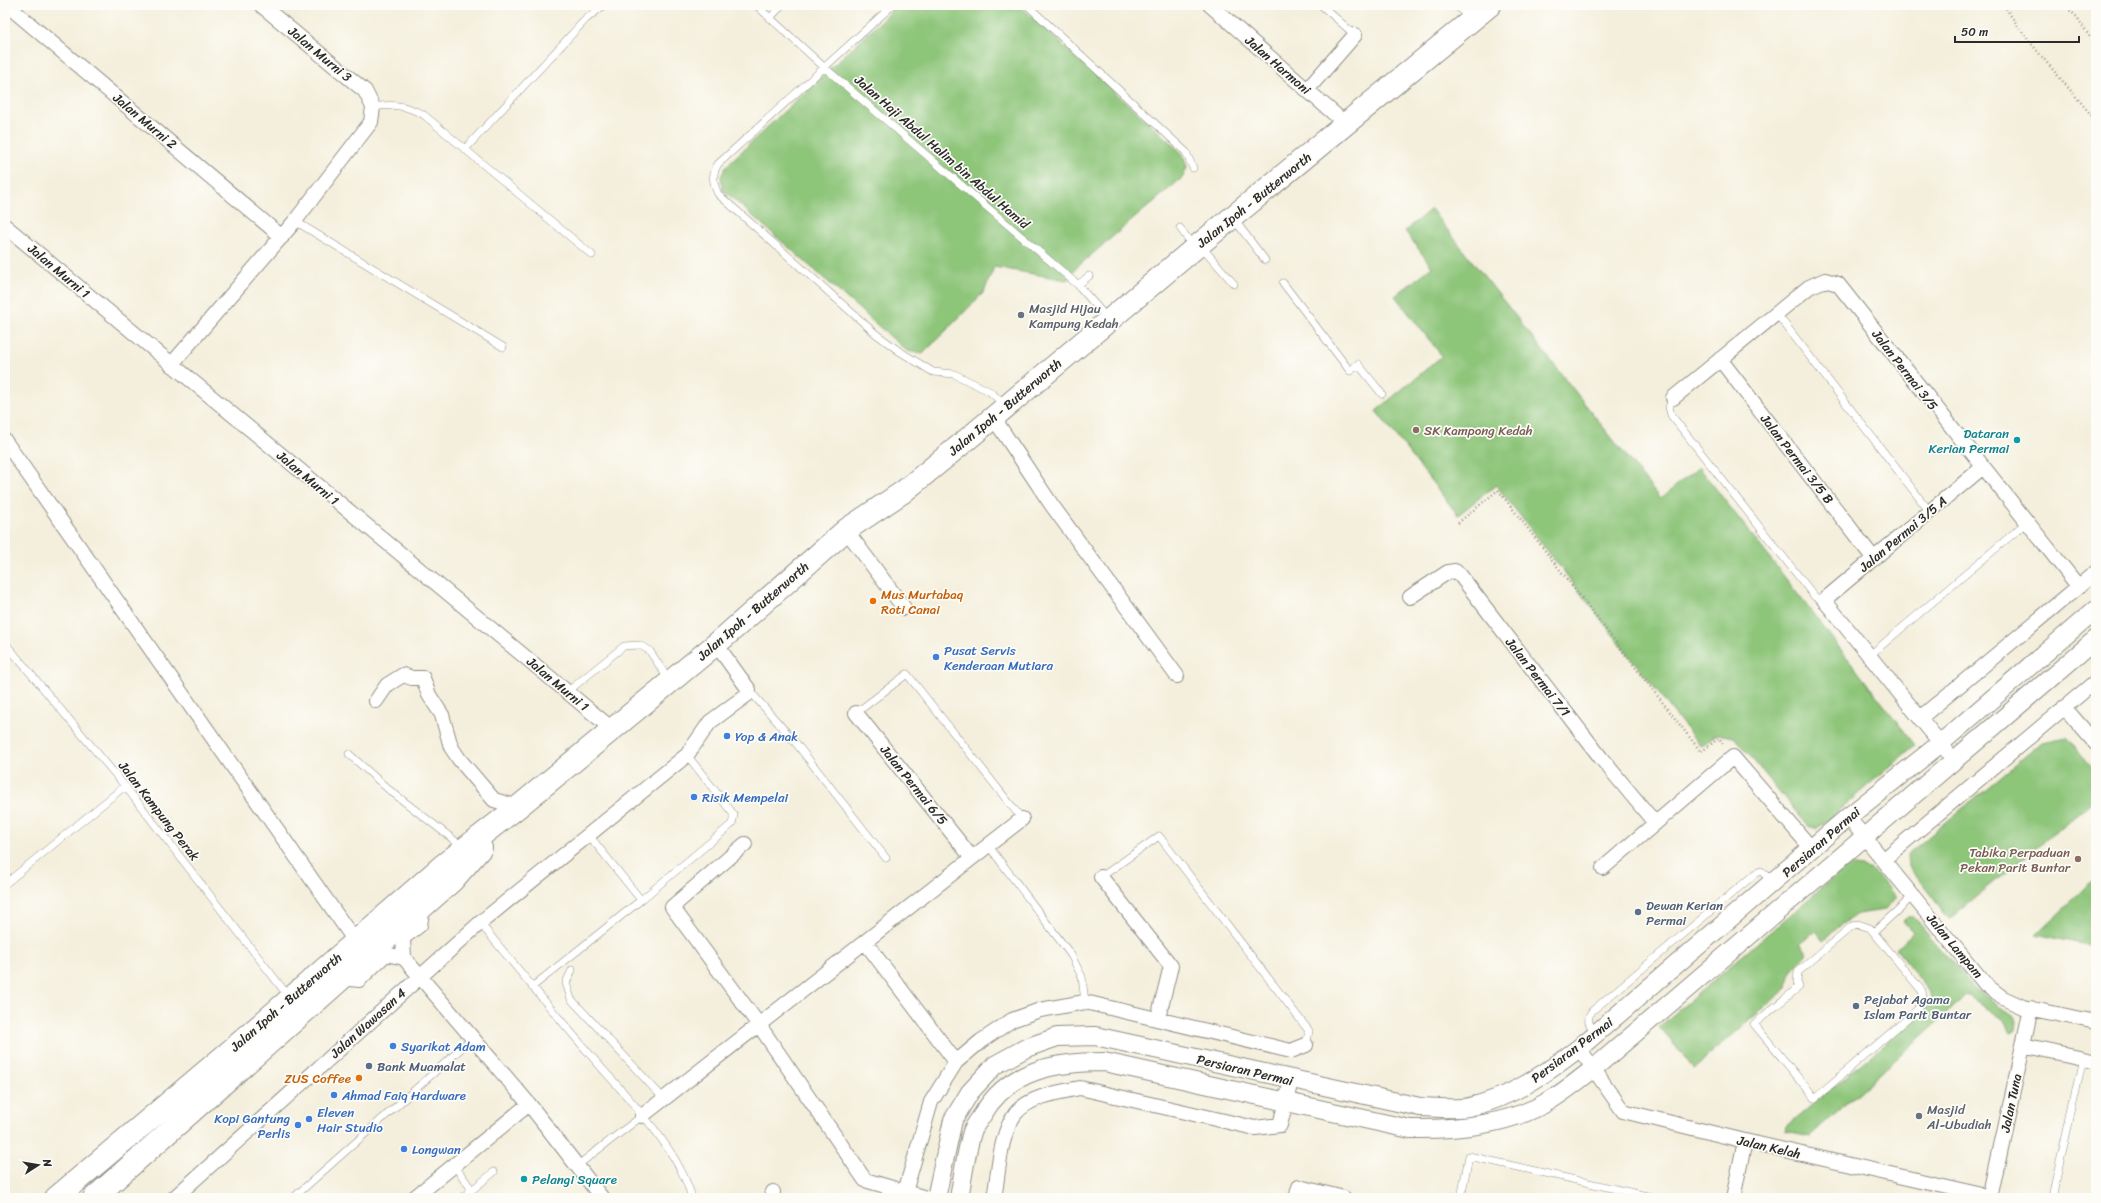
<svg xmlns="http://www.w3.org/2000/svg" width="2101" height="1203" font-family="Sriracha,sans-serif">
<rect width="100%" height="100%" fill="#fdfcf7"/>
<filter id="ink" filterUnits="userSpaceOnUse"><feTurbulence type="fractalNoise" baseFrequency=".025" numOctaves="2"/><feDisplacementMap in="SourceGraphic" scale="8" xChannelSelector="R" yChannelSelector="G"/><feConvolveMatrix kernelMatrix="1 2 1 2 8 2 1 2 1" color-interpolation-filters="sRGB"/></filter>
<filter id="wash" filterUnits="userSpaceOnUse"><feTurbulence type="fractalNoise" baseFrequency=".012" numOctaves="4" result="noise"/><feDisplacementMap in="SourceGraphic" scale="16" xChannelSelector="R" yChannelSelector="G"/><feGaussianBlur stdDeviation="0.9" result="paint"/><feColorMatrix in="noise" values="0 0 0 0 0 0 0 0 0 0 0 0 0 0 0 0 0 1.4 0 .05"/><feComposite in="paint" operator="in"/></filter>
<g filter="url(#wash)">
<rect width="100%" height="100%" fill="#f4efdc"/>
<path fill="#8dc579" stroke="#5c7852" d="M898 5H1019L1183 154 1187 167 1183 177 1077 267 1067 280 994 267 984 292 923 354 907 351 723 190 721 176 727 165Z
M1431 209 1660 499 1699 467 1915 745 1817 829 1808 826 1734 737 1717 734 1700 746 1496 485 1458 515 1376 411 1442 356 1395 296 1432 267 1405 231Z
M2067 737 2096 772V799L1949 919 1909 867 1908 854 2042 742Z
M1847 866C1876 865 1880 878 1896 898L1885 910 1857 914 1842 924 1824 940 1816 930 1800 944 1808 954 1792 969 1787 988 1694 1068 1659 1027Z
M2096 877V947L2036 934Z
M1908 916H1913L1974 988 2013 1015 2017 1021 2016 1030 2010 1033 2003 1019 1967 995 1811 1136 1786 1131 1787 1126 1925 1010 1931 1002 1930 992 1896 949 1913 932 1903 921Z"/>
</g>
<g filter="url(#ink)">
<g fill="none" stroke-linecap="round" stroke-linejoin="round">
<g stroke="#908d84" stroke-width="8">
<path id="service" d="M756 5 825 68 1064 273 1078 285 1107 318
M893 5 718 164C711 175 713 183 718 194L876 334 899 351 933 372 954 374 989 391 1005 405
M1027 5 1186 152 1193 168
M1321 5 1355 35
M1456 5 1470 19
M770 18 782 5
M373 107C395 104 405 105 424 115L592 255
M466 148 586 19 604 5
M1233 218 1265 260
M295 221 503 347
M1180 228 1193 246
M1202 247 1234 284
M1283 283 1350 371 1358 364 1382 394
M1078 285 1089 276
M1777 314 1930 512
M1673 398 1669 407 1671 415 1815 597 1824 600
M5 643 125 786 289 997
M1869 656 2027 522
M749 690 795 742 886 858
M567 692 624 646 639 645 649 650 669 680
M856 713 907 674 1022 819
M349 754 388 789 463 847
M988 845 1071 955 1082 977 1085 1002
M1101 877 1159 836 1309 1031 1306 1045
M5 884 125 786
M641 900 732 824 734 815 687 755
M480 923C517 968 554 1013 593 1058 627 1098 678 1147 692 1198
M1858 924 1870 928 1922 991 1923 999 1917 1010 1815 1098 1754 1024 1799 987 1797 982 1798 972 1852 926Z
M1874 932 1913 896
M572 970 566 983 571 999 664 1099
M532 987 641 900 588 834
M1596 1033C1590 1026 1585 1020 1592 1011L1756 873 1761 871 1773 882
M454 1165 472 1190
M578 1165 642 1116
M293 1198 473 1038
M462 1198 494 1172
M1461 1198 1469 1156 1656 1198
M2052 1198 2083 1058"/>
</g>
<g stroke="#908d84" stroke-width="16">
<path id="minor" d="M7 5 282 237
M1210 5 1347 125
M1307 90 1355 35
M5 226 612 729
M1720 359 1874 559
M171 365 295 221 371 122 373 107 365 91 261 5
M1673 398 1809 287 1825 280 1838 284 2078 586
M993 417 1051 504 1177 676
M5 441 355 941
M846 530 904 608
M1410 597 1448 572 1455 571 1460 575 1601 758 1655 823
M376 701 387 685 403 675 412 678H423L429 695 442 715 451 747 459 759 494 800 518 807
M2064 707 2096 744
M856 713 972 858
M1920 718 2096 572
M1954 760 1824 600 1983 467
M1848 817 1986 985 2003 998 2023 1007 2096 1022
M745 844 672 907 759 1025 865 1180 926 1198
M1883 860 2096 681
M1603 868 1733 757 1812 849
M1101 877 1171 966 1158 1018
M423 907 420 925 403 938 404 958 529 1104 602 1198
M865 942 956 1062
M342 978 359 980 386 954 404 958
M2023 1045 2096 1061
M1579 1048 1623 1111 1745 1141 1991 1197
M642 1116 1022 819
M905 1192 931 1102 956 1062 981 1041 1012 1020 1040 1010 1085 1002 1291 1051 1306 1045
M174 1198 480 923 687 755 710 722 748 694 749 690 716 644
M414 1198 529 1104
M771 1198 773 1192
M994 1198C999 1172 999 1137 1015 1114 1029 1096 1060 1092 1080 1088L1255 1128 1280 1125 1291 1081
M1296 1198 1299 1187 1344 1198
M1733 1198 1745 1141
M1990 1198 2031 1008"/>
</g>
<g stroke="#908d84" stroke-width="20">
<path id="tertiary" d="M936 1198 953 1120 970 1092 995 1065 1026 1048 1057 1037 1095 1036 1420 1107C1436 1107 1454 1110 1469 1107 1511 1098 1545 1074 1579 1048L1848 817 1941 743 2096 609
M959 1198C963 1176 966 1153 972 1132 974 1126 979 1120 983 1114 1009 1069 1057 1062 1104 1062L1410 1129C1456 1130 1509 1125 1549 1101 1564 1092 1579 1080 1593 1069L2096 639"/>
</g>
<g stroke="#908d84" stroke-width="24">
<path id="trunk" d="M56 1198 236 1046 442 866 518 807 721 640 846 530 903 492 970 437 1195 248 1490 5
M94 1198 452 881 481 848"/>
</g>
<path stroke="#908d84" stroke-width="2.5" stroke-dasharray="1 3" stroke-linecap="butt" d="M2004 5C2030 47 2065 82 2096 121
M2064 5 2077 17 2096 47
M1458 523 1498 490 1701 752 1719 738 1724 745"/>
<use href="#service" stroke="#fff" stroke-width="7"/>
<use href="#minor" stroke="#fff" stroke-width="14"/>
<use href="#tertiary" stroke="#fff" stroke-width="18"/>
<use href="#trunk" stroke="#fff" stroke-width="22"/>
</g>
</g>
<g fill="#6b7280" stroke="#fdfcf7" stroke-width="1.5">
<circle cx="1021" cy="315" r="4"/>
<circle cx="1919" cy="1116" r="4"/>
</g>
<g fill="#8d6e63" stroke="#fdfcf7" stroke-width="1.5">
<circle cx="1416" cy="430" r="4"/>
<circle cx="2078" cy="859" r="4"/>
</g>
<g fill="#0f9aa8" stroke="#fdfcf7" stroke-width="1.5">
<circle cx="2017" cy="440" r="4"/>
<circle cx="524" cy="1179" r="4"/>
</g>
<g fill="#e8710a" stroke="#fdfcf7" stroke-width="1.5">
<circle cx="873" cy="601" r="4"/>
<circle cx="359" cy="1078" r="4"/>
</g>
<g fill="#3f7fe0" stroke="#fdfcf7" stroke-width="1.5">
<circle cx="936" cy="657" r="4"/>
<circle cx="727" cy="736" r="4"/>
<circle cx="694" cy="797" r="4"/>
<circle cx="393" cy="1046" r="4"/>
<circle cx="334" cy="1095" r="4"/>
<circle cx="309" cy="1119" r="4"/>
<circle cx="298" cy="1125" r="4"/>
<circle cx="404" cy="1149" r="4"/>
</g>
<g fill="#5c6f8a" stroke="#fdfcf7" stroke-width="1.5">
<circle cx="1638" cy="912" r="4"/>
<circle cx="1856" cy="1006" r="4"/>
<circle cx="369" cy="1066" r="4"/>
</g>
<g text-anchor="middle" dominant-baseline="central" stroke-width="3.5" stroke-linejoin="round" paint-order="stroke">
<g font-size="13" fill="#2b2b2b" stroke="#fdfcf7">
<text transform="translate(320 54) rotate(40)">Jalan Murni 3</text>
<text transform="translate(1278 65) rotate(41)">Jalan Harmoni</text>
<text transform="translate(145 121) rotate(40)">Jalan Murni 2</text>
<text transform="translate(942 152) rotate(41)">Jalan Haji Abdul Halim bin Abdul Hamid</text>
<text transform="translate(1254 200) rotate(-39)">Jalan Ipoh - Butterworth</text>
<text transform="translate(59 271) rotate(40)">Jalan Murni 1</text>
<text transform="translate(1905 370) rotate(52)">Jalan Permai 3/5</text>
<text transform="translate(1005 407) rotate(-40)">Jalan Ipoh - Butterworth</text>
<text transform="translate(1797 459) rotate(52)">Jalan Permai 3/5 B</text>
<text transform="translate(308 478) rotate(40)">Jalan Murni 1</text>
<text transform="translate(1903 534) rotate(-40)">Jalan Permai 3/5 A</text>
<text transform="translate(753 611) rotate(-41)">Jalan Ipoh - Butterworth</text>
<text transform="translate(1538 677) rotate(52)">Jalan Permai 7/1</text>
<text transform="translate(558 684) rotate(40)">Jalan Murni 1</text>
<text transform="translate(914 785) rotate(51)">Jalan Permai 6/5</text>
<text transform="translate(159 811) rotate(52)">Jalan Kampung Perak</text>
<text transform="translate(1821 842) rotate(-41)">Persiaran Permai</text>
<text transform="translate(1955 946) rotate(50)">Jalan Lampam</text>
<text transform="translate(286 1002) rotate(-41)">Jalan Ipoh - Butterworth</text>
<text transform="translate(368 1023) rotate(-42)">Jalan Wawasan 4</text>
<text transform="translate(1572 1050) rotate(-37)">Persiaran Permai</text>
<text transform="translate(1245 1070) rotate(13)">Persiaran Permai</text>
<text transform="translate(2011 1103) rotate(-78)">Jalan Tuna</text>
<text transform="translate(1769 1147) rotate(13)">Jalan Kelah</text>
</g>
<g font-size="13" fill="#5b616d" stroke="#fdfcf7" text-anchor="start">
<text x="1029" y="308">Masjid Hijau<tspan x="1029" dy="15">Kampung Kedah</tspan></text>
<text x="1927" y="1109">Masjid<tspan x="1927" dy="15">Al-Ubudiah</tspan></text>
</g>
<g font-size="13" fill="#785e54" stroke="#fdfcf7" text-anchor="start">
<text x="1424" y="430">SK Kampong Kedah</text>
<text x="2070" y="852" text-anchor="end">Tabika Perpaduan<tspan x="2070" dy="15">Pekan Parit Buntar</tspan></text>
</g>
<g font-size="13" fill="#0d838f" stroke="#fdfcf7" text-anchor="end">
<text x="2009" y="433">Dataran<tspan x="2009" dy="15">Kerian Permai</tspan></text>
<text x="532" y="1179" text-anchor="start">Pelangi Square</text>
</g>
<g font-size="13" fill="#c56008" stroke="#fdfcf7" text-anchor="start">
<text x="881" y="594">Mus Murtabaq<tspan x="881" dy="15">Roti Canai</tspan></text>
<text x="351" y="1078" text-anchor="end">ZUS Coffee</text>
</g>
<g font-size="13" fill="#366cbe" stroke="#fdfcf7" text-anchor="start">
<text x="944" y="650">Pusat Servis<tspan x="944" dy="15">Kenderaan Mutiara</tspan></text>
<text x="735" y="736">Yop &amp; Anak</text>
<text x="702" y="797">Risik Mempelai</text>
<text x="401" y="1046">Syarikat Adam</text>
<text x="342" y="1095">Ahmad Faiq Hardware</text>
<text x="317" y="1112">Eleven<tspan x="317" dy="15">Hair Studio</tspan></text>
<text x="290" y="1118" text-anchor="end">Kopi Gantung<tspan x="290" dy="15">Perlis</tspan></text>
<text x="412" y="1149">Longwan</text>
</g>
<g font-size="13" fill="#4e5e75" stroke="#fdfcf7" text-anchor="start">
<text x="1646" y="905">Dewan Kerian<tspan x="1646" dy="15">Permai</tspan></text>
<text x="1864" y="999">Pejabat Agama<tspan x="1864" dy="15">Islam Parit Buntar</tspan></text>
<text x="377" y="1066">Bank Muamalat</text>
</g>
</g>
<rect width="2101" height="1203" fill="none" stroke="#fdfcf7" stroke-width="20"/>
<g transform="translate(38 1165) rotate(78)" stroke="#fdfcf7" stroke-width="3" paint-order="stroke">
<path d="M0-3L7 15L0 10L-7 15Z" fill="#2b2b2b"/>
<text y="-6" font-size="11" font-weight="bold" text-anchor="middle" fill="#2b2b2b">N</text>
</g>
<path d="M1955 36v6h124v-6" fill="none" stroke="#2b2b2b" stroke-width="2"/>
<text x="1961" y="36" font-size="12" fill="#2b2b2b" stroke="#fdfcf7" stroke-width="3" paint-order="stroke">50 m</text>
</svg>
